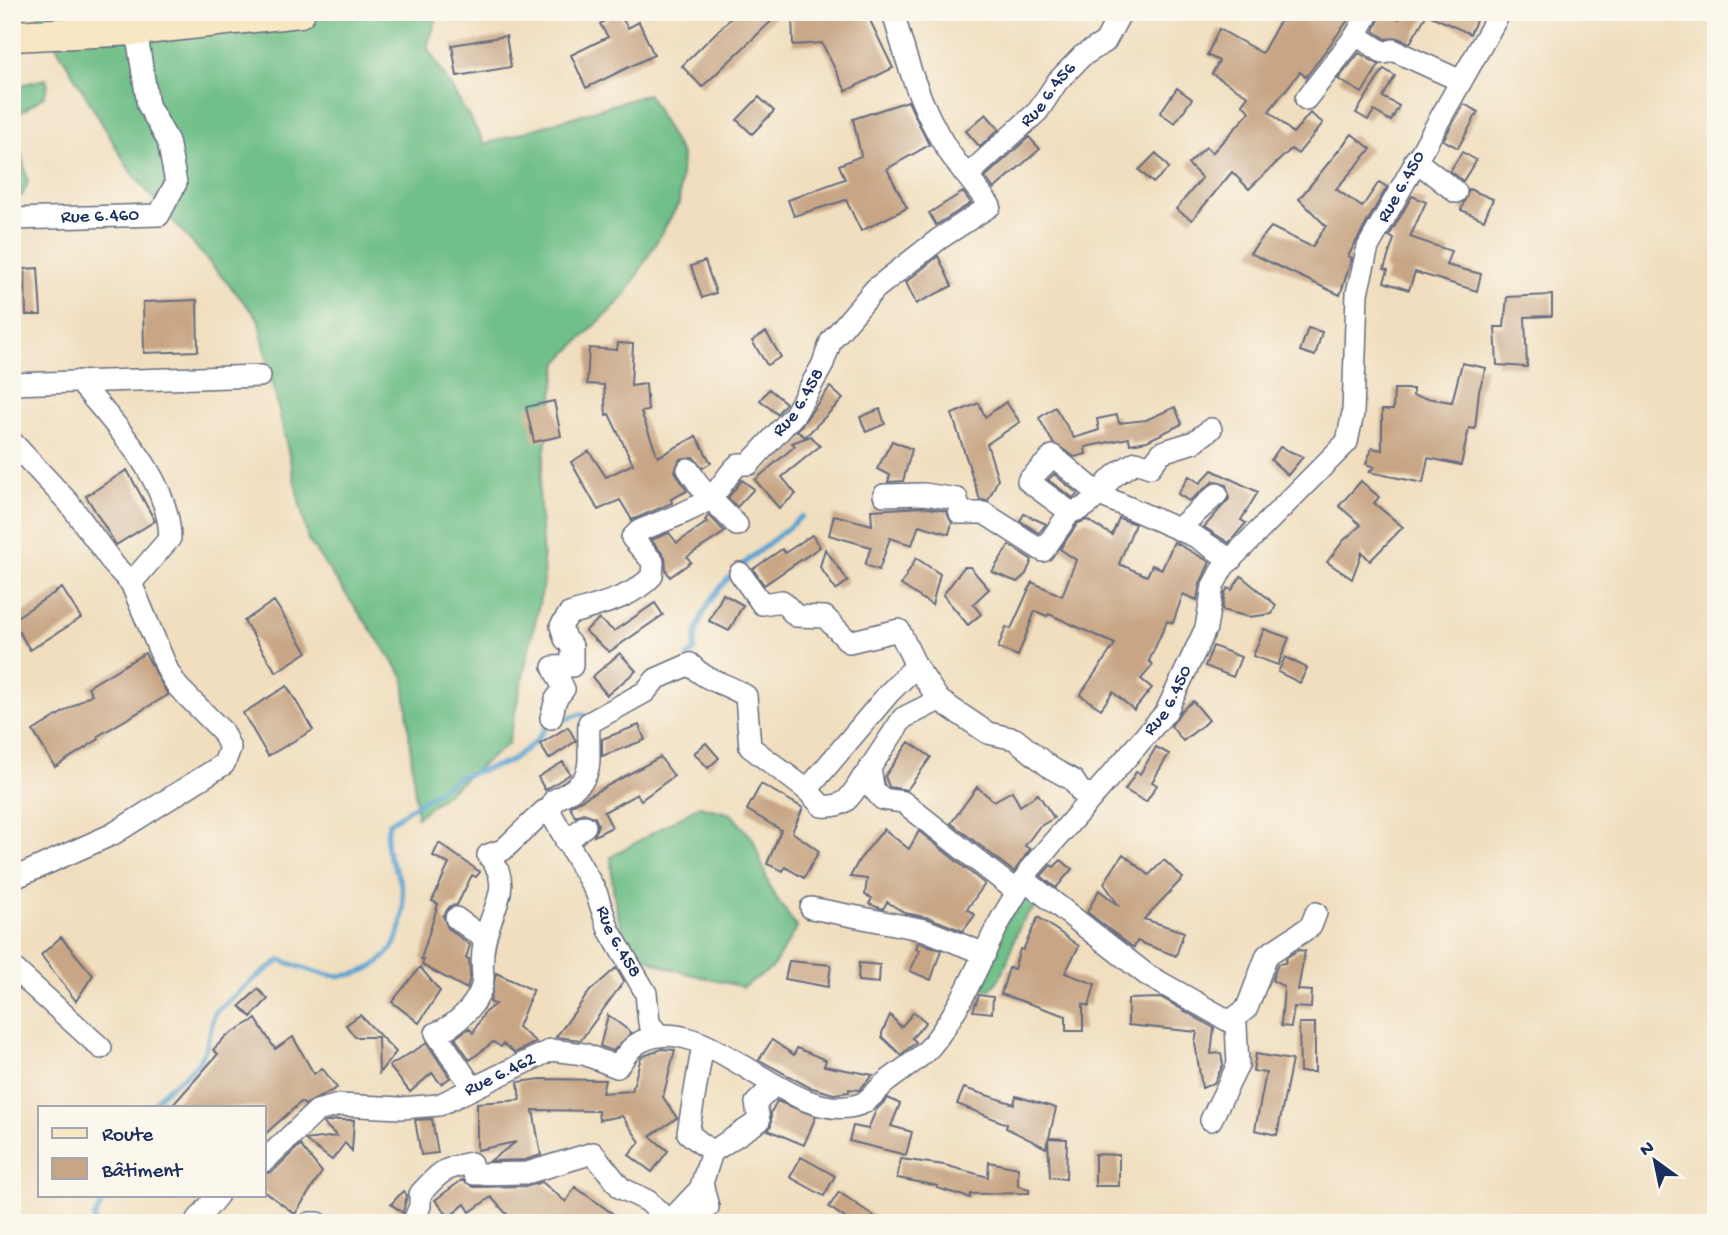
<svg xmlns="http://www.w3.org/2000/svg" width="1728" height="1235" font-family="'Gochi Hand',sans-serif">
<rect width="100%" height="100%" fill="#fbf7ec"/>
<filter id="ink" filterUnits="userSpaceOnUse"><feTurbulence type="fractalNoise" baseFrequency=".0143" numOctaves="2"/><feDisplacementMap in="SourceGraphic" scale="14" xChannelSelector="R" yChannelSelector="G"/><feConvolveMatrix kernelMatrix="1 2 1 2 8 2 1 2 1" color-interpolation-filters="sRGB"/></filter>
<filter id="wash" filterUnits="userSpaceOnUse"><feTurbulence type="fractalNoise" baseFrequency=".00686" numOctaves="4" result="noise"/><feDisplacementMap in="SourceGraphic" scale="28" xChannelSelector="R" yChannelSelector="G"/><feGaussianBlur stdDeviation="1.57" result="paint"/><feColorMatrix in="noise" values="0 0 0 0 0 0 0 0 0 0 0 0 0 0 0 0 0 1.4 0 .05"/><feComposite in="paint" operator="in"/></filter>
<g filter="url(#wash)">
<rect width="100%" height="100%" fill="#f0debe"/>
<path fill="#8ce1a3" stroke="#548880" stroke-width="2" d="M37 12H300L51 37Z"/>
<path fill="#71bf89" stroke="#467774" stroke-width="2" d="M300 12H439L427 47 485 144 648 94 682 156 679 203 625 296 558 362 539 489 544 581 508 744 417 817 404 677 308 540 258 318 132 174 51 37Z
M46 79 48 84 44 96 13 118 28 182 22 196 12 199V87Z
M699 806 731 814 753 839 771 890 797 928 771 969 743 987C647 962 615 970 611 857Z
M1030 892 1043 902C1037 906 1030 911 1026 916 1009 938 1012 971 989 990L977 986 1001 926Z"/>
<g fill="none" stroke-linecap="round" stroke-linejoin="round">
<path stroke="#59a2d0" stroke-width="5" d="M687 657 694 651C696 587 760 554 802 516
M153 1107C161 1088 179 1083 193 1068 209 1052 209 1033 215 1012 238 994 256 975 281 960 301 967 327 979 349 975 393 967 408 930 402 889 397 860 380 860 389 823L456 778 509 762 534 743 548 725 581 714 588 717
M95 1223 94 1218 107 1195"/>
</g>
<g id="blocks">
<path fill="#c8a685" d="M618 12 628 28 639 22 654 55 586 88 571 55 608 37 600 24Z
M737 12H781L702 87 682 66Z
M792 12H866L893 68 846 91 822 43 793 45Z
M1285 12H1354L1306 77 1300 72 1269 111 1293 133 1310 113 1323 123 1298 154 1291 149 1249 189 1232 172 1192 220 1176 209 1202 178 1188 164 1206 147 1212 153 1250 112 1242 104 1248 96 1212 74 1219 61 1207 55 1219 29 1262 53Z
M1382 12 1399 19 1403 12H1480L1470 34 1427 14 1410 43 1397 38 1386 39 1374 31Z
M506 36 511 67 457 76 452 45Z
M1359 53 1379 65 1362 93 1338 79Z
M1384 69 1395 76 1383 97 1399 106 1391 121 1374 111 1368 120 1356 113Z
M1177 88 1192 99 1175 123 1160 113Z
M759 97 774 111 752 134 737 120Z
M908 101 929 145 887 169 907 208 861 231 846 200 794 216 788 200 845 179 839 165 861 156 853 119Z
M1464 104 1478 112 1458 148 1443 140Z
M986 114 999 129 980 147 966 131Z
M1352 134 1371 149 1336 189 1362 207 1379 182 1387 187 1348 256 1352 258 1340 295 1250 253 1271 227 1312 247 1326 226 1299 199Z
M1029 137 1040 149 994 189 985 177Z
M1462 152 1476 160 1463 181 1450 171Z
M1156 153 1169 168 1153 183 1139 170Z
M1469 189 1493 199 1484 220 1461 210Z
M963 192 971 203 936 225 929 213Z
M1412 196 1426 202 1410 237 1451 251 1446 265 1481 274 1477 291 1415 272 1409 290 1384 282 1388 270 1384 269 1394 239 1389 236Z
M938 256 952 286 916 304 906 282Z
M705 261 716 293 702 298 691 266Z
M38 268 41 315H26L25 269Z
M1552 295V316L1525 317 1527 367 1497 365 1495 327H1504L1507 297Z
M197 300 198 351 144 353 143 302Z
M1308 328 1322 332 1315 356 1300 351Z
M766 332 781 357 767 365 752 341Z
M618 343 633 344 631 386 646 384 648 411 641 412 658 457 696 436 711 463 703 468 693 457 680 459 675 471 687 491 671 499 672 503 632 520 620 500 598 510 571 462 589 451 606 477 633 464 609 414 606 415 604 385 587 384 589 348 617 350Z
M1462 363 1486 368 1479 391 1475 429 1469 428 1461 465 1428 458 1423 483 1369 472 1374 467 1366 464 1372 448 1382 450V410H1393L1394 389H1413V396L1452 402Z
M830 387 843 399 805 437 797 431Z
M769 389 786 403 777 414 760 400Z
M554 401 561 436 534 442 526 407Z
M1006 402 1020 422 987 444 998 479 988 501 980 500 952 414 979 403 985 417Z
M1055 407 1074 438 1099 430 1097 419 1117 415 1119 423 1146 420 1175 407 1182 424 1147 441 1130 444 1129 438 1085 447 1086 454 1075 457 1053 443 1039 418Z
M880 409 885 424 866 432 860 417Z
M811 436 820 446 782 477 796 494 779 508 755 480 795 446 792 443Z
M892 441 912 449 903 481 888 482 890 475 877 469Z
M1280 447 1303 457 1288 475 1271 460Z
M127 470 155 521 116 545 86 496Z
M1212 470 1258 492 1241 520 1246 523 1229 543 1204 527 1229 499 1226 485 1214 481 1189 501 1178 494 1189 476 1200 483Z
M1054 474 1078 494 1073 498 1048 480Z
M742 480 754 489 737 507 728 498Z
M1361 481 1379 497 1374 503 1403 527 1370 561 1362 552 1352 579 1327 562 1344 540 1361 525 1339 506Z
M923 507 946 511 952 523 949 534 919 525 912 545 890 538 879 570 865 565 871 547 829 535 834 515 872 525 871 510Z
M1024 514 1046 524 1039 533 1020 521Z
M709 515 725 532 687 557 691 562 670 577 666 570 665 557 651 540 669 533 677 543 707 522 705 520Z
M1119 518 1135 524 1119 564 1147 576 1152 565 1162 569 1174 542 1210 562 1200 584 1197 600 1183 594 1173 623 1167 621 1149 661 1153 665 1141 679 1152 688 1134 710 1113 692 1101 709 1080 695 1115 644 1049 614 1047 616 1035 611 1018 656 998 648 1006 627 1011 629 1032 582 1062 596 1076 560 1060 549 1078 523 1087 520 1112 535Z
M812 535 820 547 764 585 753 569 782 549 785 553Z
M1009 545 1032 560 1026 574 1017 582 992 572Z
M825 549 848 581 836 590 820 567Z
M916 558 940 574 932 605 901 585Z
M964 567H970L989 589 973 604 981 614 968 625 943 595Z
M1241 576 1276 605 1272 614 1249 617 1222 610 1225 593 1228 588 1232 590Z
M62 588 81 618 30 650 12 620Z
M723 594 743 605 729 631 709 621Z
M274 601 307 652 276 672 244 621Z
M655 603 663 615 609 652 585 631 599 619 614 631Z
M1264 629 1289 638 1278 665 1253 656Z
M1213 646 1241 657 1233 677 1205 666Z
M145 653 168 695 98 736 99 739 55 767 33 731 92 694 88 687Z
M620 653 636 671 607 695 592 677Z
M1285 657 1307 668 1300 683 1278 672Z
M287 686 313 730 268 756 243 713Z
M1193 701 1209 720 1183 741 1171 726 1181 711Z
M639 725 645 740 602 756V739Z
M568 727 576 741 549 759 540 744Z
M909 742 931 757 907 790 889 787 885 776Z
M706 743 719 758 708 768 694 753Z
M1156 747 1169 754 1152 782 1157 785 1146 802 1125 790 1136 772 1140 774Z
M660 757 674 776 641 800 637 794 604 812 612 827 594 836 598 824 595 817 583 813 575 817 570 806Z
M563 762 570 774 545 790 538 777Z
M761 784 803 808 792 832 819 851 804 878 785 867 783 871 767 864 781 830 747 810Z
M977 787 994 801 1012 791 1020 806 1038 794 1054 818 1039 827 1025 846 1030 849 1014 872 951 823Z
M884 829 909 849 919 831 985 884 967 909 975 915 963 931 930 918 905 913 887 902 883 909 869 904 872 898 865 895 867 879 850 877 859 860Z
M439 843 480 872 476 877 472 875 457 905 450 906 443 916 448 928 470 945 466 958 469 959 470 977 467 989 422 965 424 960 421 959 438 904 432 901 449 864 433 856Z
M1123 854 1149 875 1164 860 1183 878 1144 919 1184 932 1176 956 1137 941 1134 947 1131 946 1087 912 1099 890 1119 906 1104 883Z
M1061 860 1072 869 1056 888 1041 876 1051 865 1054 867Z
M1038 917 1079 946 1065 973 1095 984 1089 1006 1083 1004V1031H1066V1016L1001 994 1009 968 1014 969 1020 949 1023 950Z
M61 937 93 975 76 1001 41 955Z
M918 942 941 950 931 980 910 971 920 950 916 949Z
M1299 950 1305 951 1298 990 1312 991 1311 1008 1294 1007 1291 1027 1281 1026 1284 987 1272 980 1278 964 1285 963 1287 957Z
M789 961 831 965 828 987 785 979Z
M859 963 880 965 879 983 858 981Z
M420 967 440 991 419 1023 392 1002Z
M616 968 624 981 581 1040 556 1037 590 991Z
M496 973 533 990 518 1027 536 1042 515 1053 503 1044 501 1047 493 1042 470 1060 455 1038 469 1028 473 1033 484 1013 495 1004 490 1002Z
M258 989 268 999 251 1017 240 1006Z
M979 995 993 997 992 1013 973 1011Z
M1162 998 1214 1028 1211 1054 1221 1053 1223 1065 1214 1083 1202 1088 1195 1043 1197 1032 1128 1025V999Z
M914 1012 926 1022 912 1038 916 1042 901 1055 882 1037V1033L890 1015 901 1027Z
M360 1015 396 1052 379 1073 378 1037H355L346 1025Z
M608 1015 632 1033 613 1051 600 1046Z
M256 1019 275 1049 293 1037 314 1074 322 1068 337 1088 305 1105 301 1102 264 1135V1107H171L218 1054 213 1050 226 1036Z
M1299 1023H1315V1072H1300Z
M772 1040 794 1055 797 1048 826 1060 824 1066 873 1075 859 1090 849 1089V1092L834 1094 809 1087 759 1060Z
M427 1043 450 1078 441 1084 432 1073 410 1092 389 1066Z
M662 1049 675 1050 663 1097 677 1118 650 1136 668 1151 652 1172 629 1155 640 1142 622 1116 599 1120 598 1111 533 1110 541 1155 525 1160 490 1161 516 1142 477 1150V1103L520 1100 518 1082 541 1079 605 1080 602 1093 632 1091 641 1057Z
M1256 1054 1292 1060 1277 1135 1255 1130 1266 1073 1253 1071Z
M964 1088 1014 1104 1016 1096 1056 1108 1049 1138 1067 1139 1066 1179 1050 1177 1048 1139 1046 1148 1006 1128 1007 1124 957 1104Z
M888 1098 900 1104 891 1126 912 1132 906 1155 849 1141 853 1126 868 1129 876 1110Z
M777 1101 816 1116 804 1145 768 1130 771 1126V1112Z
M432 1119 438 1153 421 1155 415 1120Z
M336 1120H354L352 1151 345 1143 332 1160 305 1140 337 1136 323 1123Z
M300 1145 322 1172 295 1214 264 1191V1174L273 1171Z
M1095 1154 1119 1155V1186H1095Z
M801 1157 835 1176 824 1196 790 1177Z
M901 1159 944 1165 988 1177 989 1162 1018 1168V1186L1029 1189V1193L971 1194 970 1198 937 1188 938 1186 897 1178Z
M462 1180 474 1187 528 1186 542 1182 566 1202 575 1187 626 1223H515L491 1197 470 1212 465 1204 449 1217 435 1200Z
M403 1191 407 1195 403 1213 391 1204Z
M839 1192 884 1223H852L829 1207Z"/>
</g>
</g>
<g filter="url(#ink)">
<use href="#blocks" fill-opacity="0" stroke="#666c80" stroke-width="2"/>
<g fill="none" stroke-linecap="round" stroke-linejoin="round">
<g stroke="#666c80" stroke-width="24">
<g id="street">
<path d="M1356 35 1384 53 1393 50 1461 81"/>
<path d="M1306 99 1356 35 1369 12"/>
<path d="M1415 160 1456 192"/>
<path id="s1" d="M968 175 1038 111 1057 82 1082 56 1105 42 1121 12"/>
<path id="s2" d="M12 219 159 215 176 183 168 141 148 105 136 30"/>
<path d="M79 381C115 426 169 478 170 538L131 583"/>
<path d="M12 384 260 376"/>
<path d="M12 442 69 503 114 565 131 583 168 671 178 687 222 731 230 748 224 764 113 834 12 879"/>
<path d="M688 469 704 492 737 525"/>
<path d="M884 495 924 494 957 499 960 513H984L1043 551 1070 512C1093 508 1098 492 1112 478 1118 472 1128 467 1136 462L1150 467 1162 452 1194 442 1211 429"/>
<path d="M1070 512 1028 481 1053 456 1100 495 1196 537 1231 560"/>
<path d="M1179 528 1217 494"/>
<path d="M740 573 762 604 782 601 796 616 825 617 849 642 899 630 916 666"/>
<path id="s3" d="M551 718 556 699 564 689 553 667 572 666V646L565 639 561 626 569 614C597 605 631 599 652 576L653 562 632 538 639 531C657 523 696 510 710 498 722 488 726 475 739 464H749L795 414 822 366 831 341 875 289 939 239 990 206C976 186 960 169 947 149 920 107 906 60 893 12"/>
<path d="M873 786 870 768 903 718 939 700"/>
<path d="M807 790 822 806C847 808 852 795 863 777L882 799 903 802 1016 891"/>
<path id="s4" d="M550 812 596 892 609 930 646 993 649 1023 660 1036"/>
<path d="M566 842 585 826"/>
<path d="M1025 880 1147 975 1236 1025 1238 1065 1211 1120"/>
<path d="M811 908 925 930 985 954"/>
<path d="M456 918 485 939"/>
<path d="M12 967 101 1048"/>
<path d="M1231 1021 1247 1008 1267 955 1311 926 1316 913"/>
<path d="M703 1044 688 1133 712 1152"/>
<path d="M468 1090 470 1084 436 1033C456 1026 483 1001 483 977 482 966 482 952 485 940 492 906 515 886 488 855L503 850 544 811 550 812 554 800C599 779 587 766 589 723L645 692 656 679 690 664C708 683 725 682 746 696L750 747 807 790 889 693 916 666 939 700 988 733 1015 739 1051 768 1073 780 1081 792 1093 794"/>
<path id="s5" d="M264 1161 317 1111 339 1105 401 1108 439 1105 551 1050 584 1054 617 1067C622 1061 628 1051 634 1046 700 997 788 1131 861 1104 870 1100 878 1089 885 1083 900 1071 919 1060 931 1046 960 1010 978 965 998 925 1008 906 1021 888 1030 869L1166 712 1206 628 1213 586 1223 567 1347 442 1353 413 1357 293 1368 247 1500 12"/>
<path d="M195 1223 218 1195"/>
<path d="M310 1223H318"/>
<path d="M413 1223 420 1206V1194C439 1173 443 1168 471 1163L474 1174 527 1173 593 1153 621 1188 648 1201 669 1222 702 1187"/>
<path d="M688 1223 708 1207 702 1183 712 1152 759 1121 756 1103 774 1085"/>
</g>
</g>
<g stroke="#666c80" stroke-width="33">
<path id="secondary" d="M12 36 136 30 300 12"/>
</g>
<use href="#street" stroke="#fff" stroke-width="21"/>
<use href="#secondary" stroke="#f7e8c3" stroke-width="30"/>
</g>
</g>
<g text-anchor="middle" dominant-baseline="central" stroke-width="7" stroke-linejoin="round" paint-order="stroke">
<g font-size="19" fill="#1b2f5e" stroke="#fbf7ec">
<text stroke="none"><textPath href="#s1" startOffset="114">Rue 6.456</textPath></text>
<text stroke="none"><textPath href="#s5" startOffset="1764">Rue 6.450</textPath></text>
<text stroke="none"><textPath href="#s2" startOffset="88">Rue 6.460</textPath></text>
<text stroke="none"><textPath href="#s3" startOffset="495">Rue 6.458</textPath></text>
<text stroke="none"><textPath href="#s5" startOffset="1176">Rue 6.450</textPath></text>
<text stroke="none"><textPath href="#s4" startOffset="147">Rue 6.458</textPath></text>
<text stroke="none"><textPath href="#s5" startOffset="264">Rue 6.462</textPath></text>
</g>
</g>
<rect width="1728" height="1235" fill="none" stroke="#fbf7ec" stroke-width="42"/>
<rect x="38" y="1106" width="228" height="91" fill="#fbf7ec" stroke="#a1a7b3" stroke-width="2"/>
<rect x="52" y="1128" width="35" height="10" fill="#f7e8c3" stroke="#a1a7b3" stroke-width="2"/>
<text x="102" y="1140" font-size="21" fill="#1b2f5e">Route</text>
<rect x="52" y="1158" width="35" height="21" fill="#c8a685" stroke="#a1a7b3" stroke-width="2"/>
<text x="102" y="1176" font-size="21" fill="#1b2f5e">Bâtiment</text>
<g transform="translate(1655 1161) rotate(327)" stroke="#fbf7ec" stroke-width="5" paint-order="stroke">
<path d="M0-5L12 26L0 18L-12 26Z" fill="#1b2f5e"/>
<text y="-10" font-size="19" font-weight="bold" text-anchor="middle" fill="#1b2f5e">N</text>
</g>
</svg>
